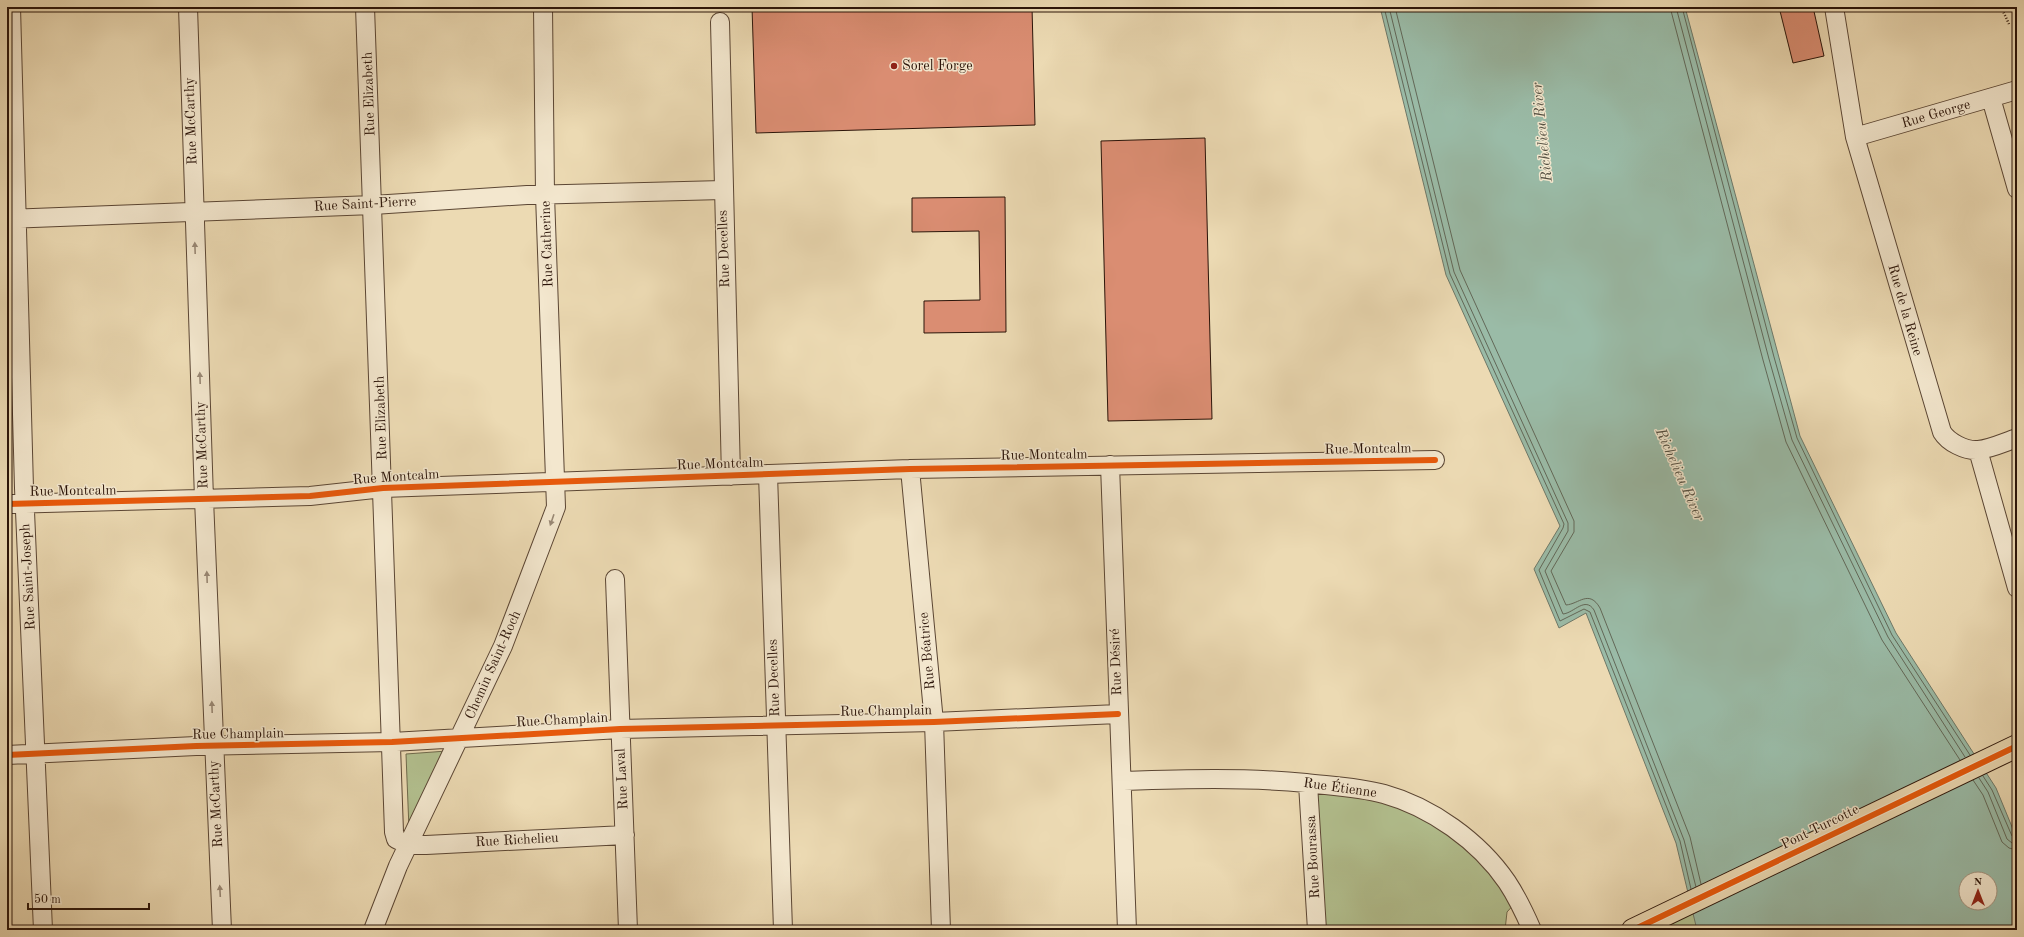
<svg xmlns="http://www.w3.org/2000/svg" width="2024" height="937" font-family="'Old Standard TT',serif">
<rect width="100%" height="100%" fill="#ecdab3"/>
<filter id="stains"><feTurbulence type="fractalNoise" baseFrequency=".005" numOctaves="4"/><feColorMatrix values="0 0 0 0 .2 0 0 0 0 .09 0 0 0 0 .02 0 0 0 .5 -.17"/></filter>
<radialGradient id="worn" r=".72"><stop offset=".6" stop-color="#630" stop-opacity="0"/><stop offset="1" stop-color="#630" stop-opacity=".3"/></radialGradient>
<path fill="#b3c190" stroke="#6f6a4c" d="M447 751 409 829 406 754Z
M1308 784 1431 815 1518 900 1507 912 1505 930H1317Z
M1711 905 1725 930H1651Z"/>
<path fill="#9abba7" stroke="#6e7868" fill-rule="evenodd" d="M1380 7H1685L1800 436 1896 633 1996 788 2017 839V930H1697L1676 843 1586 613 1559 628 1534 569 1560 526 1446 275ZM1966 879H1990V903H1966Z"/>
<g fill="none" stroke-linecap="round" stroke-linejoin="round">
<path stroke="#626858" stroke-width="1" d="M1384 7 1450 274 1564 524 1563 528 1539 570 1560 621 1584 609 1590 612 1680 841 1691 889
M1389 7 1454 272 1568 523V531L1545 571 1563 614C1574 613 1585 596 1594 610L1684 840 1696 887
M1395 7 1460 270 1574 521V532L1551 571 1566 605C1579 604 1589 589 1600 608L1690 837 1701 884
M1670 7 1763 360 1786 442 1882 640 1960 760
M1676 7 1769 359 1792 440 1888 637 1965 757
M1682 7 1774 357 1797 438 1892 635 1970 755
M1983 776 1992 790 2012 836 2017 839
M1979 778 1988 792 2007 839 2012 843 2017 844
M1973 780 1983 795 2002 842 2009 848 2017 850"/>
</g>
<path fill="#da8d72" stroke="#2b1409" d="M752 7H1032L1035 125 756 133Z
M1779 7H1813L1824 56 1793 63Z
M1205 138 1212 419 1108 421 1101 141Z
M1005 197 1006 332 924 333V301L980 300 979 231 912 232V198Z"/>
<g fill="none" stroke-linecap="round" stroke-linejoin="round">
<g stroke="#5b4634" stroke-width="20">
<path id="street" d="M11 7 24 488 43 930
M188 7 204 499 222 930
M365 7 394 832 396 839 408 845H426L625 835
M1834 7 1855 137 1942 432C1948 442 1965 451 1978 450 1990 449 2005 442 2017 438
M720 22 731 476
M1991 98 2017 189
M1855 137 2017 90
M7 219 373 205 527 195 723 190
M1978 450 2017 588
M1110 465 1127 930
M910 469 934 722 941 930
M768 474 783 930
M7 504 310 496 383 488 910 469 1435 460
M615 579 628 930
M7 755 196 746 392 742 620 729 934 722 1118 714
M1122 781C1184 779 1244 777 1306 783 1332 786 1358 787 1384 794 1431 807 1479 841 1507 882 1517 897 1525 914 1532 930
M1308 784 1317 930
M373 930 398 866 503 646 556 507 545 195 543 7"/>
</g>
<g stroke="#2b1409" stroke-width="24">
<path id="primary" d="M1633 930 2017 746"/>
</g>
<path stroke="#2b1409" stroke-width="2.5" stroke-dasharray="1 2" stroke-linecap="butt" d="M2001 7 2009 24
M2014 42 2017 41"/>
<use href="#street" stroke="#f3e7ce" stroke-width="18"/>
<use href="#primary" stroke="#ecdab3" stroke-width="22"/>
<g stroke="#f3e7ce" stroke-width="8">
<path id="cycleway" d="M7 504 310 496 383 488 910 469 1435 460
M7 755 196 746 392 742 620 729 934 722 1118 714
M1633 930 2017 746"/>
</g>
<use href="#cycleway" stroke="#e8590c" stroke-width="6"/>
</g>
<defs><path id="oneway-solid" d="M-6-.8H1V-3.2L6.5 0L1 3.2V.8H-6Z"/></defs>
<g fill="#998875">
<use href="#oneway-solid" transform="translate(195 248) rotate(-92)"/>
<use href="#oneway-solid" transform="translate(200 378) rotate(-92)"/>
<use href="#oneway-solid" transform="translate(552 520) rotate(109)"/>
<use href="#oneway-solid" transform="translate(207 577) rotate(-92)"/>
<use href="#oneway-solid" transform="translate(212 707) rotate(-92)"/>
<use href="#oneway-solid" transform="translate(220 891) rotate(-93)"/>
</g>
<circle fill="#8f2418" stroke="#f3e7ce" stroke-width="1.5" cx="894" cy="66" r="4"/>
<g text-anchor="middle" dominant-baseline="central" stroke-width="3" stroke-linejoin="round" paint-order="stroke">
<g font-size="14" fill="#2b1409" stroke="#f3e7ce" text-anchor="start">
<text x="902" y="66">Sorel Forge</text>
</g>
<g font-size="14" fill="#2b1409" stroke="#f3e7ce">
<text transform="translate(369 94) rotate(-92)">Rue Elizabeth</text>
<text transform="translate(1936 114) rotate(-16)">Rue George</text>
<text transform="translate(191 121) rotate(-92)">Rue McCarthy</text>
<text transform="translate(365 204) rotate(-3)">Rue Saint-Pierre</text>
<text transform="translate(547 244) rotate(-92)">Rue Catherine</text>
<text transform="translate(724 249) rotate(-92)">Rue Decelles</text>
<text transform="translate(1905 310) rotate(74)">Rue de la Reine</text>
<text transform="translate(381 418) rotate(-92)">Rue Elizabeth</text>
<text transform="translate(202 445) rotate(-92)">Rue McCarthy</text>
<text transform="translate(1368 449) rotate(-1)">Rue Montcalm</text>
<text transform="translate(1044 455) rotate(-1)">Rue Montcalm</text>
<text transform="translate(720 464) rotate(-2)">Rue Montcalm</text>
<text transform="translate(396 477) rotate(-4)">Rue Montcalm</text>
<text transform="translate(73 491) rotate(-1)">Rue Montcalm</text>
<text transform="translate(28 577) rotate(-93)">Rue Saint-Joseph</text>
<text transform="translate(927 651) rotate(-95)">Rue Béatrice</text>
<text transform="translate(1116 662) rotate(-92)">Rue Désiré</text>
<text transform="translate(493 665) rotate(-66)">Chemin Saint-Roch</text>
<text transform="translate(774 678) rotate(-92)">Rue Decelles</text>
<text transform="translate(886 711) rotate(-1)">Rue Champlain</text>
<text transform="translate(562 720) rotate(-3)">Rue Champlain</text>
<text transform="translate(238 734) rotate(-1)">Rue Champlain</text>
<text transform="translate(622 779) rotate(-93)">Rue Laval</text>
<text transform="translate(1340 788) rotate(8)">Rue Étienne</text>
<text transform="translate(216 804) rotate(-93)">Rue McCarthy</text>
<text transform="translate(1820 827) rotate(-26)">Pont Turcotte</text>
<text transform="translate(517 840) rotate(-3)">Rue Richelieu</text>
<text transform="translate(1313 857) rotate(-93)">Rue Bourassa</text>
</g>
<g font-size="15" font-style="italic" fill="#524e40" stroke="#f3e7ce">
<text transform="translate(1543 132) rotate(-96)">Richelieu River</text>
<text transform="translate(1679 475) rotate(66)">Richelieu River</text>
</g>
</g>
<rect width="2024" height="937" fill="none" stroke="#ecdab3" stroke-width="24"/>
<rect x="8" y="8" width="2008" height="921" fill="none" stroke="#2b1409" stroke-width="2"/>
<rect x="12" y="12" width="2000" height="913" fill="none" stroke="#2b1409"/>
<g transform="translate(1978 891)"><circle r="19" fill="#f3e7ce" stroke="#a3937f"/>
<path d="M0-3L7 15L0 10L-7 15Z" fill="#8f2418"/>
<text y="-6" font-size="11" font-weight="bold" text-anchor="middle" fill="#2b1409">N</text>
</g>
<path d="M28 903v6h121v-6" fill="none" stroke="#2b1409" stroke-width="2"/>
<text x="34" y="903" font-size="12" fill="#2b1409" stroke="#f3e7ce" stroke-width="3" paint-order="stroke">50 m</text>
<rect width="100%" height="100%" filter="url(#stains)"/>
<rect width="100%" height="100%" fill="url(#worn)"/>
</svg>
